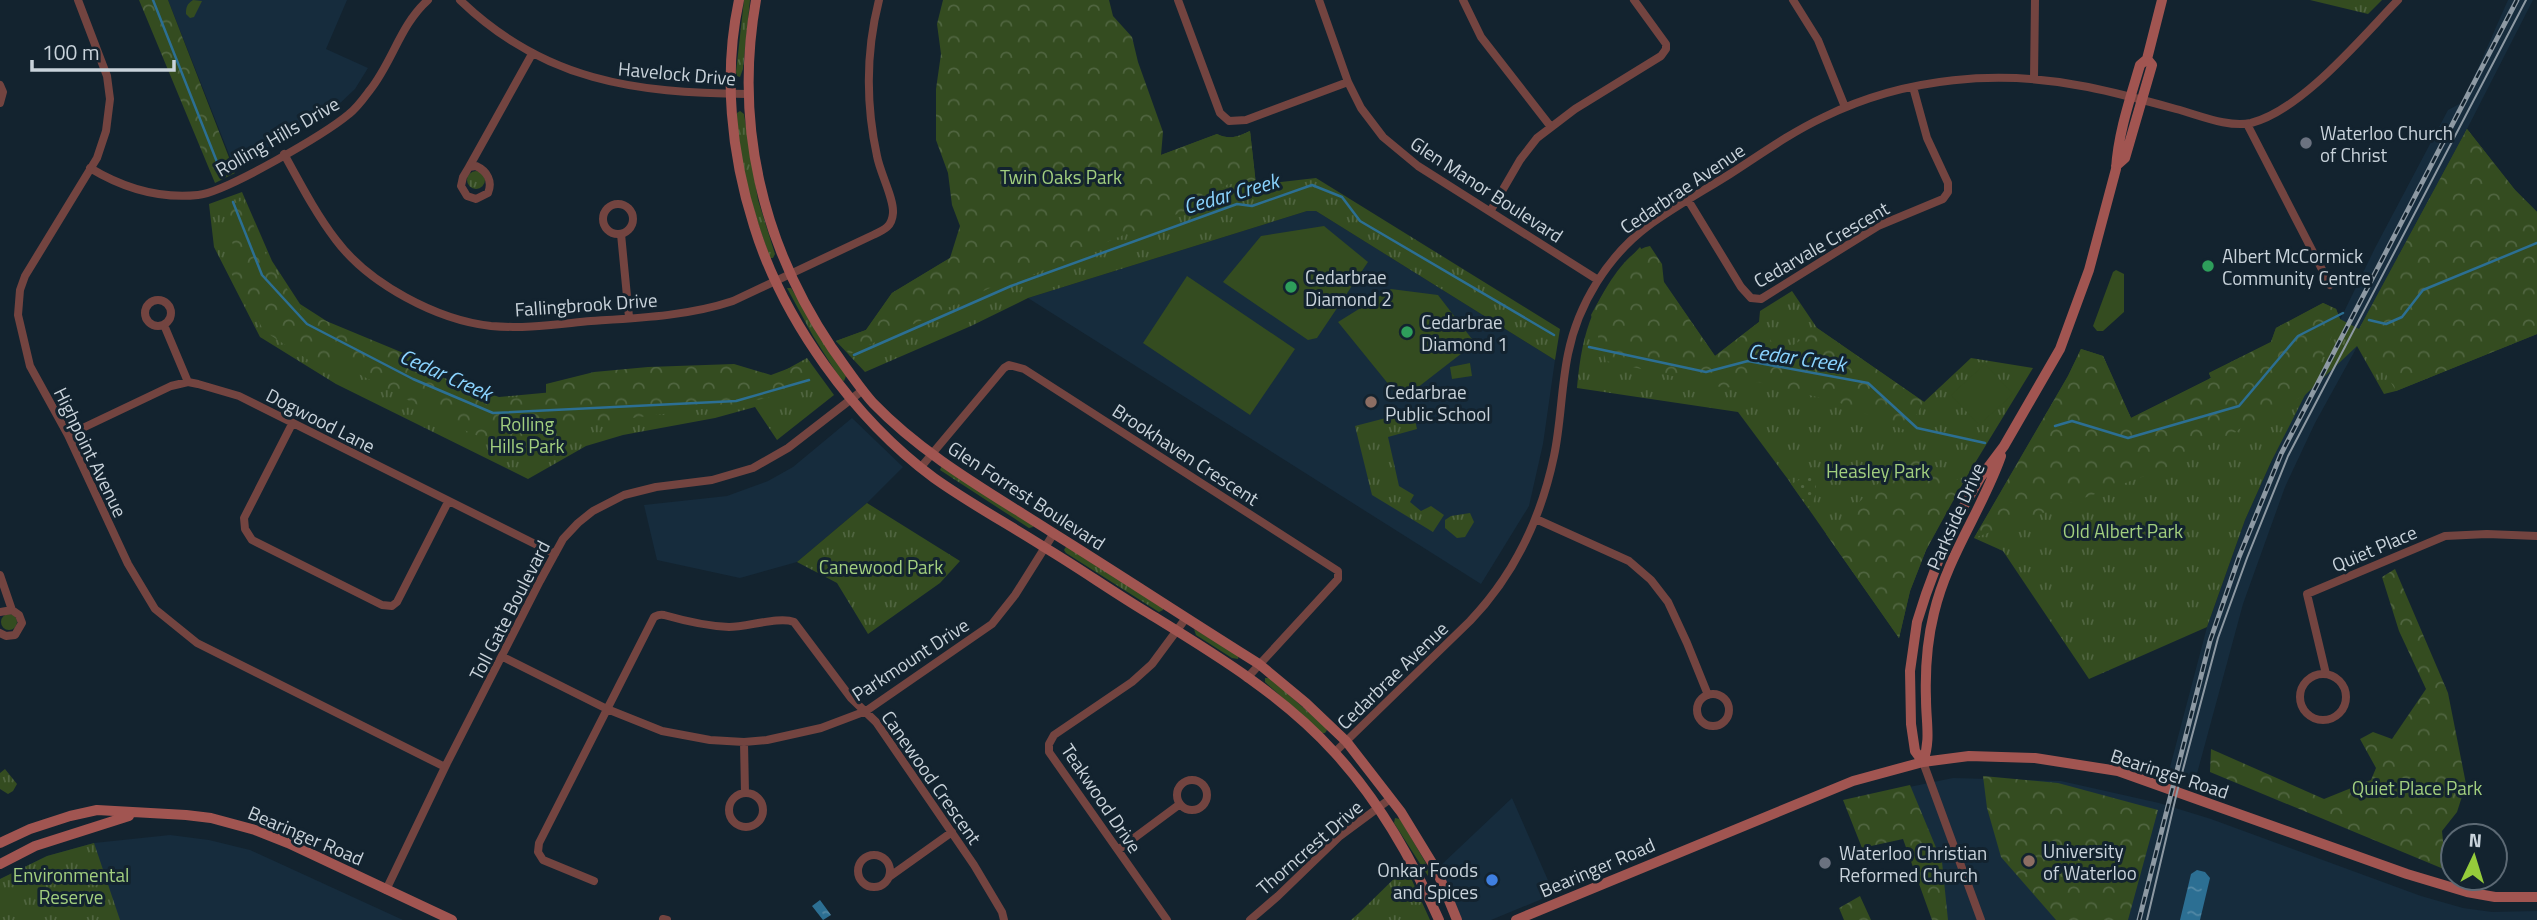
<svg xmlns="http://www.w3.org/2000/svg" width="2537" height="920" font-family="'Titillium Web',sans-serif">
<defs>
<pattern id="grass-tufts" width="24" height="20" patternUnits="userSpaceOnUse" patternTransform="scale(1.75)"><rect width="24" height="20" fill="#344c20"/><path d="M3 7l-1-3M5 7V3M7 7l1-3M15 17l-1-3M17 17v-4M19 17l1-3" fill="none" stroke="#506540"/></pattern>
<pattern id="forest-crowns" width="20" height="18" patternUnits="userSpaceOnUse" patternTransform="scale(1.75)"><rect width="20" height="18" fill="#344c20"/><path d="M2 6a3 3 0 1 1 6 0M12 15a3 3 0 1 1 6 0" fill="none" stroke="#506540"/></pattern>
<pattern id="garden-dots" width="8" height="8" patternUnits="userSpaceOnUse" patternTransform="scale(1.75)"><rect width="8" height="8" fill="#344c20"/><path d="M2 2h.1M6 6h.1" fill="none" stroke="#506540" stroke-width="1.8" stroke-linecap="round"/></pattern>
<pattern id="water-ripples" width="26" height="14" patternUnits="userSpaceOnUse" patternTransform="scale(1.75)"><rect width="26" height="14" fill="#2c6f93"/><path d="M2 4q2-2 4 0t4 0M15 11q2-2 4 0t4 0" fill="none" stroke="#5389a6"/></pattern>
</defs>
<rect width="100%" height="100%" fill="#13232f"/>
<path fill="#162c3d" d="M168 0H347L326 49 368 68 355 89 337 106 234 167Z
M2508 0H2533L2467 129 2359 329 2358 345 2315 423 2285 487 2243 604 2195 781 2169 771 2207 627 2245 520 2271 462 2375 248 2448 110 2463 102Z
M1307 211H1316L1555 360 1543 444 1529 506 1481 584 1028 298Z
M852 418 903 467 867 503 797 562 740 578 657 560 644 505 727 496 768 481 793 467Z
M1953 778 2061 781 2159 803 2211 819 2421 896 2463 908 2492 912 2537 911V920H1938L1885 792Z
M1512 798 1554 894 1491 920H1462L1439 867Z
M170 835 209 840 250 850 403 920H0V879L47 856 94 843Z"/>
<path fill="url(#grass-tufts)" d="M193 0 202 1 194 17 190 18 186 14C186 7 187 4 193 0Z
M744 0H750L743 69 740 77 737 76 736 72Z
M950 0 1161 155 1217 134C1229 140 1238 137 1250 131L1256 185 1316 178 1560 329 1555 360 1316 211H1307L1028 298 971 326 865 372 836 341 866 330 892 293 950 258 965 230Z
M2310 0H2382L2368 14Z
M740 111 744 114 758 200 775 254 773 258H770C754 212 737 162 737 113Z
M2467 129 2515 190 2537 212V334L2396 391 2384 394 2357 346 2305 395 2271 462 2245 520 2207 627 2089 679 2003 551 1974 538 2068 376 2081 349 2103 356 2131 418 2211 378 2209 373 2271 342 2276 328 2323 303 2336 309 2340 319 2359 329Z
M467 180a9 9 0 1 1 18 0a9 9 0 1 1-18 0Z
M242 192 272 261 300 304 381 356 499 397 745 374 771 378 807 358 834 395 777 440 755 407 715 418 623 435 586 446 528 479 336 384 260 337 214 247 209 204Z
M1640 247 1715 356 1759 322 1760 311 1792 291 1817 328 1924 402 1971 358 2033 368 1953 499 1926 550 1910 591 1899 638 1787 478 1738 412 1577 388C1583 323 1595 296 1640 247Z
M787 288H791L846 376 844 381 841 380 813 336Z
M1413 411 1417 429 1388 437 1399 486 1414 495 1410 502 1421 511 1431 506 1444 515 1433 532 1372 495 1355 426Z
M942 465 1034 525 1033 527 1029 528 940 470Z
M867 503 960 561 940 583 868 634 837 583 797 562Z
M1470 513 1474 522 1465 537 1457 538 1445 528V520L1451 516Z
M1067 545 1163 607V610L1159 612 1066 553 1064 550Z
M1 622a8 8 0 1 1 16 0a8 8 0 1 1-16 0Z
M1194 629 1239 655 1238 659 1232 658 1196 635Z
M1265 678H1270L1325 727 1327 730 1325 733H1321L1265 682Z
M5 769 17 784 13 791 8 794 0 789V773Z
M1395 818 1400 819 1430 870 1428 876 1394 823Z
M94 843 120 920H0V879L47 856Z
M1406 867 1430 920H1351L1359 913Z"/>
<path fill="url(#forest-crowns)" d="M139 0H168L235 173 215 183Z
M943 0H1109L1113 16 1132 37 1138 62 1163 132 1161 155 1217 134C1229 140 1238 137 1250 131L1256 185 1228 184 1190 209 1116 238 1028 277 992 287 850 354 836 341 866 330 892 293 950 258 960 226 952 205 948 173 936 140V89L941 54 937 24Z
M2467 129 2515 190 2537 212V334L2396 391 2359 329Z
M243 200 269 262 302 311 413 357 427 376 496 399 546 397V384L594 372 648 367 734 364 771 375 803 363 807 389 734 405 616 420 543 439 505 443 472 434 338 363 316 365 264 331 226 264 236 255 222 208Z
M1650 246 1662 264 1664 283 1715 356 1759 322 1780 355 1817 328 1924 402 1907 431 1840 403 1758 382 1725 388 1606 361 1591 315C1603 294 1624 250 1650 246Z
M2323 303 2336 309 2340 319 2305 395 2161 470 1974 538 2068 376 2081 349 2103 356 2131 418 2211 378 2209 373 2271 342 2276 328Z
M1911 452 1963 483 1926 550 1910 591 1899 638 1826 534Z
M2395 569 2448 693 2466 784 2457 812 2442 831 2446 870 2210 772 2211 749 2324 799 2371 780 2376 768 2360 739 2373 732 2392 739 2426 689 2399 631 2382 577Z
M1983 776 2058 783 2158 810 2128 920H2056L2001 857 1987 808Z
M1910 785 1942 862 1948 920H1932L1903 839 1862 848 1843 800Z
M1860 896 1871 920H1844L1839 908Z"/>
<path fill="url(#garden-dots)" d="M1813 473C1817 486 1818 498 1808 508L1791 484Z"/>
<path fill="#344c20" d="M1324 226 1368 262 1317 338 1308 340 1223 282 1261 236Z
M2116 270 2124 274V312L2103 331H2097L2093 326 2113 272Z
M1187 276 1295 349 1250 415 1143 343Z
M1391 289 1438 295 1475 343 1408 395 1398 396 1338 322Z
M1470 363 1472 376 1452 379 1450 367Z
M1985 364 2013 394 1979 425 1951 395Z"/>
<path fill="url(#water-ripples)" d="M2197 870 2205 872 2210 878 2200 920H2180L2191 874Z
M820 900 831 915 823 920 812 906Z"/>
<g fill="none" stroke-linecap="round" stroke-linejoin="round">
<path stroke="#2c6f93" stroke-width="2.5" d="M153 0 219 167
M233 202 262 275 307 324 413 379 493 413 736 401 809 380
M2369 320 2386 324 2402 317 2423 290 2537 243
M1589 347 1706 372 1748 361 1868 383 1917 428 1985 443
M854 355 1011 286 1237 204 1252 206 1312 185 1342 197 1360 221 1554 335
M2055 426 2072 421 2128 438 2239 406 2298 336 2343 313"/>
<path stroke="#734440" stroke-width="8" d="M78 0 107 76 110 99 106 131 97 158 25 276 20 290 18 315 30 366 68 435 128 564 155 609 197 643 445 767
M460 0C544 81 635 93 747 94
M1178 0 1220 113 1229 121 1246 120 1348 82
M1319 0 1348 82 1361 108 1383 137 1418 166 1598 280
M1463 0 1481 37 1551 127
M1793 0 1818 40 1845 107
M2034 79 2035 0
M0 85 3 92 0 103
M2247 124 2330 285
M284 154C300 183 316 214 336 240 369 284 437 320 491 326 525 329 558 324 591 321 639 318 688 316 733 301L873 235C884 230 892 227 893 213 894 198 880 173 877 156 866 105 866 51 879 0
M476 166C487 171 493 181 488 193L476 199 467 196 461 186 463 177 469 167Z
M469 167 532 54
M90 168C123 188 159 199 198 195 226 192 325 134 349 114 357 108 364 98 370 90 393 61 400 25 428 0
M1688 200 1741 287 1751 298 1761 299 1878 226 1943 199 1948 192V183L1927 138 1913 87
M603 219a15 15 0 1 1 30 0a15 15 0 1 1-30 0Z
M1491 210 1520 160 1537 138 1575 109 1661 56 1666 49V44L1634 0
M621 234 629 317
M145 313a13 13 0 1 1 26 0a13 13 0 1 1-26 0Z
M164 325 188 382
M292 424 244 518 245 529 252 540 382 605 392 606 397 602 448 502
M68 435 171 386 188 382 198 384 239 396 555 554
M921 467 1004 368 1009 365 1024 369 1338 571V579L1247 678
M1536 519 1629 561 1651 580 1668 602 1687 643 1708 695
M0 575 12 610
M0 612 12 610 19 615 22 623 15 635 6 636 0 633
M503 657 607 709 662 731 710 740 744 742 767 740 821 728 866 711 992 624 1015 595 1054 533
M2300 697a23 23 0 1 1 46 0a23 23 0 1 1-46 0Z
M2326 674 2307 594 2445 536 2487 534 2537 536
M1697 710a16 16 0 1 1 32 0a16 16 0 1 1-32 0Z
M744 742 745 793
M1335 752 1470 621C1514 575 1541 518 1554 456 1561 423 1561 388 1568 354 1578 304 1608 256 1648 226 1674 207 1703 191 1730 174 1761 154 1790 133 1824 117 1905 77 2000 69 2088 87 2118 93 2147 101 2176 109 2199 115 2228 128 2251 123 2302 110 2361 38 2398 0
M1923 762 1981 920
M1177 795a15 15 0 1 1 30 0a15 15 0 1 1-30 0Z
M729 810a17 17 0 1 1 34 0a17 17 0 1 1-34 0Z
M1118 850 1180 804
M858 871a16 16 0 1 1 32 0a16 16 0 1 1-32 0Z
M889 877 952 832
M594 881 543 860 538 852 539 843 654 617C658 615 659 614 664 615 685 621 706 626 729 627 747 627 780 616 794 622L851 698 876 722 974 865 1002 912 1004 920
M386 890 447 763 540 581 563 539 578 523 593 511 624 495 656 487 712 480 753 468 788 448 863 390
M663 919 667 920
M1167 920 1049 752V744L1054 735 1132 682 1152 664 1186 618
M1250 920 1278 896 1340 836 1390 799"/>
<path stroke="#a15551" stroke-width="10" d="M739 0C723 74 731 154 754 226 783 320 854 419 934 478 969 503 1008 524 1044 547 1079 568 1113 592 1148 613 1213 653 1283 695 1335 753 1379 801 1413 861 1439 920
M756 0C734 124 762 244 832 348 845 366 858 386 873 403 925 457 991 493 1053 533 1122 576 1190 621 1259 664L1306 703 1346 741 1401 812 1437 871 1457 920
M2116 166 2125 158 2152 65 2147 59
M1923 762 1915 751 1911 724 1910 671 1917 622 1926 594 1949 532 1980 478 2004 446 2060 349 2089 270 2116 169C2118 134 2130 99 2140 65L2147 59 2162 0
M1923 762C1931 740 1926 722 1926 699 1925 670 1927 641 1934 613 1947 557 1982 510 2001 456
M0 843 30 829 70 816 97 810 186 815 211 818 255 830 288 843 452 920
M0 864 35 846 129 816
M1516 920 1853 781 1923 762 1969 756 2035 758 2118 771 2407 874 2467 892 2495 897H2537"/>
<path stroke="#8d99a3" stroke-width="2" d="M2147 920 2177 792 2218 638 2247 558 2288 456 2526 0"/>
<g stroke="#8d99a3" stroke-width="5">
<path id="rail" d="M2139 920 2210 641 2239 557 2281 454 2517 0"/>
</g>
<use href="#rail" stroke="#13232f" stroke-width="2.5" stroke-dasharray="8" stroke-linecap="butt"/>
</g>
<g fill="#6b7280" stroke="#13232f" stroke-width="2.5">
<circle cx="2306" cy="143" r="7"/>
<circle cx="1825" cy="863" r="7"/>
</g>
<g fill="#2e9e5b" stroke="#13232f" stroke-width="2.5">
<circle cx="2208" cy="266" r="7"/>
<circle cx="1291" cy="287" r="7"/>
<circle cx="1407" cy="332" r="7"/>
</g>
<g fill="#8d6e63" stroke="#13232f" stroke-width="2.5">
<circle cx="1371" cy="402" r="7"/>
<circle cx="2029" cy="861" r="7"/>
</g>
<circle fill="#3f7fe0" stroke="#13232f" stroke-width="2.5" cx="1492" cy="880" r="7"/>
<g text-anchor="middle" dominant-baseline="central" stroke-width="6" stroke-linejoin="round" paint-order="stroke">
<g font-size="19" fill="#c9d3db" stroke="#13232f">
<text transform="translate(677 73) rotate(5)">Havelock Drive</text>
<text transform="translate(277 136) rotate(-30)">Rolling Hills Drive</text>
<text transform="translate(1682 188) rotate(-34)">Cedarbrae Avenue</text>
<text transform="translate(1487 189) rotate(33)">Glen Manor Boulevard</text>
<text transform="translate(1821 244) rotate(-30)">Cedarvale Crescent</text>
<text transform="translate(586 304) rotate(-4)">Fallingbrook Drive</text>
<text transform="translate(321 420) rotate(27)">Dogwood Lane</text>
<text transform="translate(91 452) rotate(64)">Highpoint Avenue</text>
<text transform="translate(1186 454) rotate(33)">Brookhaven Crescent</text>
<text transform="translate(1027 495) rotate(33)">Glen Forrest Boulevard</text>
<text transform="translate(1955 516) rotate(-66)">Parkside Drive</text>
<text transform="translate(2374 548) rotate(-23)">Quiet Place</text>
<text transform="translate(509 610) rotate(-63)">Toll Gate Boulevard</text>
<text transform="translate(910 659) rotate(-33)">Parkmount Drive</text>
<text transform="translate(1392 675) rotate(-44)">Cedarbrae Avenue</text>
<text transform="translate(2170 773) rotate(18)">Bearinger Road</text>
<text transform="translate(932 777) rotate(55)">Canewood Crescent</text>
<text transform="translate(1102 798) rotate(56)">Teakwood Drive</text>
<text transform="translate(306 835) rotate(23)">Bearinger Road</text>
<text transform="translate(1309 847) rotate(-41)">Thorncrest Drive</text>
<text transform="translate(1597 867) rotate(-23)">Bearinger Road</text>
</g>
<g font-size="19" fill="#c9d3db" stroke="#13232f" text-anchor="start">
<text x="2320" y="132">Waterloo Church<tspan x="2320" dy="22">of Christ</tspan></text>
<text x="2222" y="255">Albert McCormick<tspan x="2222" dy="22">Community Centre</tspan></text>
<text x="1305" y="276">Cedarbrae<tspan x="1305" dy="22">Diamond 2</tspan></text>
<text x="1421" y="321">Cedarbrae<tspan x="1421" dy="22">Diamond 1</tspan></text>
<text x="1385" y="391">Cedarbrae<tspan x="1385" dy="22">Public School</tspan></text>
<text x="2043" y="850">University<tspan x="2043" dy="22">of Waterloo</tspan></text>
<text x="1839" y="852">Waterloo Christian<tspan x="1839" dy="22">Reformed Church</tspan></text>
<text x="1478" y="869" text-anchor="end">Onkar Foods<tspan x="1478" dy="22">and Spices</tspan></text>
</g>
<g font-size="19" fill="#a2cf7f" stroke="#13232f">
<text x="1061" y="176">Twin Oaks Park</text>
<text x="527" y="423">Rolling<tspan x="527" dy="22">Hills Park</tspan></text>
<text x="1878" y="470">Heasley Park</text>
<text x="2123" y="530">Old Albert Park</text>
<text x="881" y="566">Canewood Park</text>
<text x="2417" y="787">Quiet Place Park</text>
<text x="71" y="874">Environmental<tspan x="71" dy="22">Reserve</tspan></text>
</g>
<g font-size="21" font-style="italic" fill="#8ad3fe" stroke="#13232f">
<text transform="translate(1231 193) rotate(-16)">Cedar Creek</text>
<text transform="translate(1797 357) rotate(8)">Cedar Creek</text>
<text transform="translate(446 374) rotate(24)">Cedar Creek</text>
</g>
</g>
<g transform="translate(2474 857) rotate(4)"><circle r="33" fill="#13232f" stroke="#5c6974" stroke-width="2"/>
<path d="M0-5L12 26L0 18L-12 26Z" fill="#95cc3b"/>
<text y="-10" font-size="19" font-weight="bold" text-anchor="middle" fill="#c9d3db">N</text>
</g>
<path d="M32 60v10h142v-10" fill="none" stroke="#c9d3db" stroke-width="3.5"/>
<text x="42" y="60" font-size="21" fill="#c9d3db" stroke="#13232f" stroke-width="5" paint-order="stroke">100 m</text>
</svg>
